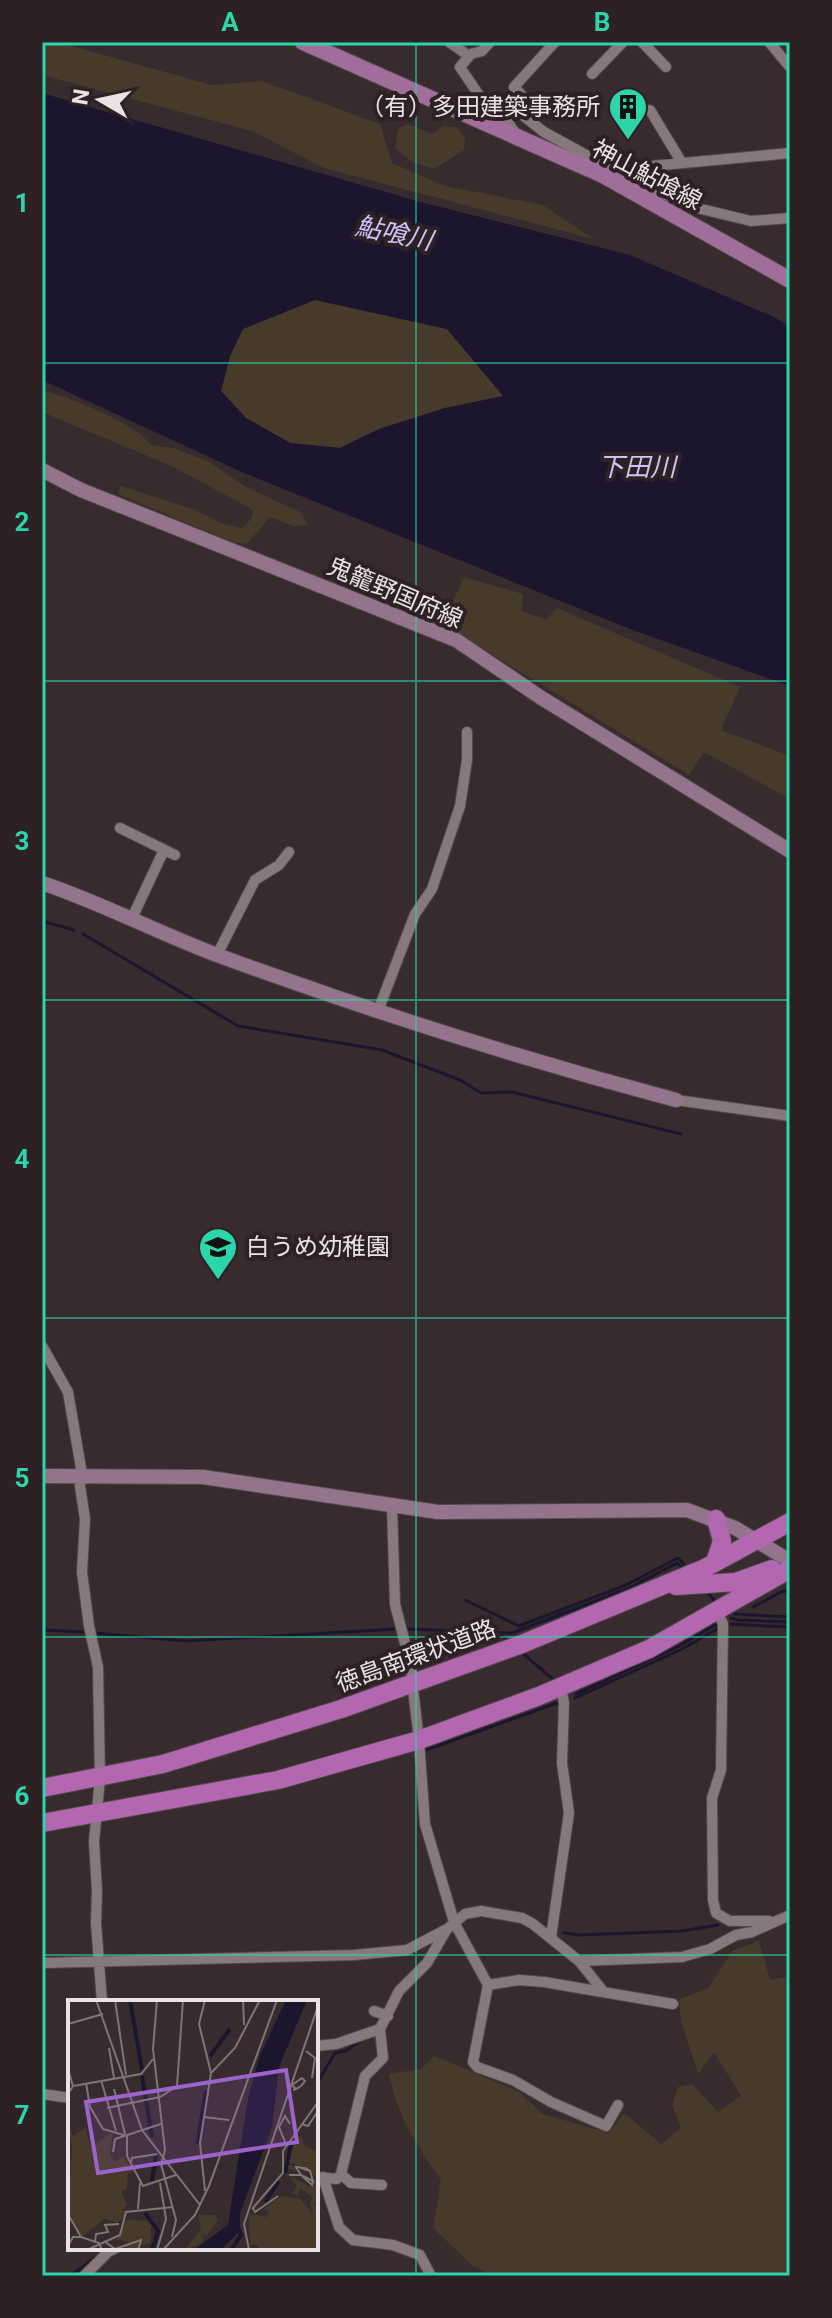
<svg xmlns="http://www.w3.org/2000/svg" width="832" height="2318" font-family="Roboto,'Noto Sans JP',sans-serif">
<rect width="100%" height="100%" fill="#372b2e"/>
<path fill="#483a2a" d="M42 42H57L212 85 262 81 380 124 392 163 445 186 543 205 593 239 324 168 252 131 42 75Z
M408 124 432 134 443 126 456 127 465 138 464 150 434 169 412 162 395 148 398 129Z
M315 300 447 329 504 396 445 408 379 429 340 448 291 443 246 418 221 391 230 356 243 329Z
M42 390C72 399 133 421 151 445L173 448 208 461 244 486 300 512 308 525 293 526 270 517 247 544 232 542 118 494 120 486 193 509 224 524 242 528 252 518 253 510 174 467 42 412Z
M464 577 523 594 522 611 546 620 557 608 740 687 721 730 790 756V799L704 752 689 775 443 624Z
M759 1941 770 1980 790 1976V2276H494L473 2266 433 2228 441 2180C415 2142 399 2120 389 2074L421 2069 434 2056 518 2091 543 2114 609 2133 624 2113 661 2144 681 2128 672 2105 678 2087 692 2084 718 2112 741 2096 714 2052 698 2074 681 2021 679 1999 708 1989 732 1951Z"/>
<path fill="#1c152e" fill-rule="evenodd" d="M42 93 417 201 630 255 774 317 790 327V686L630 629 244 473 42 380ZM315 300 447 329 503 396 445 408 379 429 340 448 290 443 246 418 221 391 230 356 243 329Z"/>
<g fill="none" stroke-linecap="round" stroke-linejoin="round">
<path stroke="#1c152e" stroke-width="3" d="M42 921 74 930
M83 934 238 1026 382 1050 460 1080 481 1093 512 1092 681 1134
M707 1592 716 1602
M465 1600 519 1626 626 1585 678 1558 684 1564
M753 1607 781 1592 790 1590
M735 1614 790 1617
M731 1618 738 1620 790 1622
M728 1624 790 1627
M405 1629 512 1633 627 1589 677 1563 681 1566
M42 1630 86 1632
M94 1633 186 1641 397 1629
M411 1644C423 1642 433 1647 444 1648 459 1650 469 1641 483 1639 491 1638 494 1640 502 1636L506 1639
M521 1652 555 1681
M576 1694 677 1647 717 1624
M575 1698 680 1650 719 1628
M426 1750 557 1703
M564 1933 579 1935 682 1931 718 1925
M316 2085 335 2053 345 2051 362 2040
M70 2276 96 2257"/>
<g stroke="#53494b" stroke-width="12">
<path id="street" d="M449 42 469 56
M490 42 482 51 471 54 460 67 491 113 507 121 516 134
M555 42 514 87 529 103 521 114 544 132 626 177 651 166 790 153
M642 42 666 67
M769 42 790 67
M592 74 623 42
M650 110 682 163
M624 177 693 207 751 221 790 218
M120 828 175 855
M132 918 164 850
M217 955 255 880 279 865 289 852
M378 1011 415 914 432 889 460 806 467 760V732
M676 1100 790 1116
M42 1346 68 1392 81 1468 80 1486 85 1519 82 1572 89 1626 98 1667 100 1778 94 1842 97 1891 96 1923 102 2002
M392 1506 395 1604 410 1663 419 1740 425 1824 454 1922 488 1985 473 2062 477 2067 513 2080 551 2102 606 2126 618 2105
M717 1611 723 1624 721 1770 712 1798 713 1900 716 1913 730 1921H769
M551 1937 569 1813 562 1763 564 1703 561 1687
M579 1961 603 1991
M42 1963 354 1955 407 1950 445 1930
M488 1985 519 1980 544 1982 673 2004
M374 2011 388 2016
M316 2046 336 2044 380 2029 399 1991 427 1963 447 1929 465 1914 481 1911 522 1918 533 1924 579 1961 682 1957 710 1949 736 1935 752 1932 790 1915
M42 2094 70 2098
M341 2174 351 2183 382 2185
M316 2177 337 2179 341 2174 365 2076 383 2058 380 2029
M323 2177 339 2227 353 2240 393 2245 420 2255 431 2276
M84 2276 108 2252 116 2248"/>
</g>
<g stroke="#53494b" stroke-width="16">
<path id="secondary" d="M42 470 81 490 456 640 540 697 790 851
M42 883C102 903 158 933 217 955 367 1010 521 1059 676 1100
M42 1476 203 1477 438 1512 687 1510 735 1528 790 1561"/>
</g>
<g stroke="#53494b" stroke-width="18">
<path id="primary" d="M303 42 603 175 790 280"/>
</g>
<g stroke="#53494b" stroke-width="20">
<path id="highway" d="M715 1562 722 1541 716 1519
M676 1586 736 1582 772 1569
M42 1788 163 1764 341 1709 522 1644 705 1568 790 1522
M42 1823 278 1780 419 1740 539 1696 649 1649 790 1569"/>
</g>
<use href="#street" stroke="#87787c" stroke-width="10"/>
<use href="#secondary" stroke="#94738c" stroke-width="14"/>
<use href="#primary" stroke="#a16e9b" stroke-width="16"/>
<use href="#highway" stroke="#b367b0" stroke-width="18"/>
</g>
<path fill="none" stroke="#2dd5ab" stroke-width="2" stroke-opacity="0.55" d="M416 42V2276M42 363H790M42 681H790M42 1000H790M42 1318H790M42 1637H790M42 1955H790"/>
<defs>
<g id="building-pin" transform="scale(2)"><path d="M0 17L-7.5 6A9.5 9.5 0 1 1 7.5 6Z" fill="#2dd5ab" stroke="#2d2124"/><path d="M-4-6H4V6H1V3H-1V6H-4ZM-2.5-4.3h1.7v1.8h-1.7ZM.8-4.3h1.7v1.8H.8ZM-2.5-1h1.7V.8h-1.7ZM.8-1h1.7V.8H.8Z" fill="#111"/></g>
<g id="school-pin" transform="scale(2)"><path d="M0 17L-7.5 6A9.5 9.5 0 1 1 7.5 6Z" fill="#2dd5ab" stroke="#2d2124"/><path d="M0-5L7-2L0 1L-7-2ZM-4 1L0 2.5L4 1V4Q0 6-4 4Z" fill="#111"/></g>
</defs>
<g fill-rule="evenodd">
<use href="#building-pin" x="628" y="107"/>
<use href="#school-pin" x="218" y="1247"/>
</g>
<g text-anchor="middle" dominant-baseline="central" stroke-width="8" stroke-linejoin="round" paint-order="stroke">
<g font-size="24" fill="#eae2e3" stroke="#2d2124" text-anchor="end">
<text x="600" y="107">（有）多田建築事務所</text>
<text x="246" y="1247" text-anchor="start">白うめ幼稚園</text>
</g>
<g font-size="24" fill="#eae2e3" stroke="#2d2124">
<text transform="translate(647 175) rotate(28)">神山鮎喰線</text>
<text transform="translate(395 593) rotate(23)">鬼籠野国府線</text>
<text transform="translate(416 1656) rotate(-20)">徳島南環状道路</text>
</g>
<g font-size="26" font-style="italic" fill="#cec2fa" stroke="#2d2124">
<text transform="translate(394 233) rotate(12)">鮎喰川</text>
<text x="637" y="467">下田川</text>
</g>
</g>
<g transform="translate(68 2000)">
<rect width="250" height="250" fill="#372b2e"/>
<path d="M0 125 5 136 17 128 23 147 45 132 42 156 48 162 55 156 66 172 60 173 59 188 53 191 59 205 53 210H62L50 223 36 219 14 237 0 210 4 148ZM234 136 236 145 247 151 250 141V202L244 203 250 205V250H191V245H182L181 214 199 217 201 210H195L212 196 233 199 246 216 242 204 244 197 232 188 230 195 224 194 229 186 221 176 243 187 248 177 225 163 220 164 227 168 229 171 217 167 216 161 222 141ZM130 215H147L150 221 138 236 133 234 136 239 130 245 117 250 133 229ZM58 220 82 221 88 229 83 227 82 243 71 246 73 250H54L61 241 48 240Z" fill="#483a2a"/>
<path d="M218 0H239L211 67 204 128 172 213V231L153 250H126L160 225 180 98 192 55Z" fill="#1c152e"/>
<path fill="none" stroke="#1c152e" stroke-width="4" d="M62 0 74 70M142 56 162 29M74 76 84 137M129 144 138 91M217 173 223 144 229 138M84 181 88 156M197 202 211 181M77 213 90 231 84 250M163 250 173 235 170 227"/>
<path fill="none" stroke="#7f7476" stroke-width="2" d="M28 0 74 130 132 205M47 0 58 75M89 0 85 49 97 150 93 164 108 220 104 237M137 0 131 24 143 73M175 0 176 25M0 24 35 14M41 48 46 78M238 51 247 58 244 78M0 69 5 86 0 94M33 80 48 131M18 83 22 107 35 129 59 136V156L75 186 108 175M5 86 73 74 85 59M46 89 57 134M225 90 228 89 233 86 237 81 234 78 224 85 228 89M39 108 92 97 109 86 115 0M136 117 161 120M234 124 240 126 250 111M219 147 211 127 217 116 222 124M45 152 47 139 93 124M63 162 64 158 89 154M242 171 245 181 233 175 244 185 245 181M221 175H233L228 167H231L233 168H237L241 170 242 171 233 168M137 191 132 143 143 73 167 48 192 0M185 208 187 212 210 196M70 209 72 183M184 209 215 173V151L250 102M0 214 13 237M27 241 28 234 40 232 37 225 51 224M36 241 47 249 73 240 70 250M0 246 5 237H13L31 243 34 250M19 250 52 235 58 212 105 207M89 250 98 219 92 183M95 250 127 215 141 186 209 0M181 250 176 224 250 6"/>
<path fill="#9c63ca" fill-opacity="0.15" stroke="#9c63ca" stroke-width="4" d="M218 70 229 142 30 173 18 102Z"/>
<rect width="250" height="250" fill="none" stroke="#eae2e3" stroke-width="4"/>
</g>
<rect width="832" height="2318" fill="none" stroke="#2d2124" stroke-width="88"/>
<g transform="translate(100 100) rotate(279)" stroke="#2d2124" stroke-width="6" paint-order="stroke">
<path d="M0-6L14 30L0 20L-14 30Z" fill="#eae2e3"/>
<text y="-12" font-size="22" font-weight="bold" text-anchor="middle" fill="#eae2e3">N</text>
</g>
<rect x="44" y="44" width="744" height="2230" fill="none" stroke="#2dd5ab" stroke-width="3"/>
<g font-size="26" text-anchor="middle" font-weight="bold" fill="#2dd5ab">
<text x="230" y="31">A</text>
<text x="602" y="31">B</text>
<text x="22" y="212">1</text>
<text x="22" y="531">2</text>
<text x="22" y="850">3</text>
<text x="22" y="1168">4</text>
<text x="22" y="1487">5</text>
<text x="22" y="1805">6</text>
<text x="22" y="2124">7</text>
</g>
</svg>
